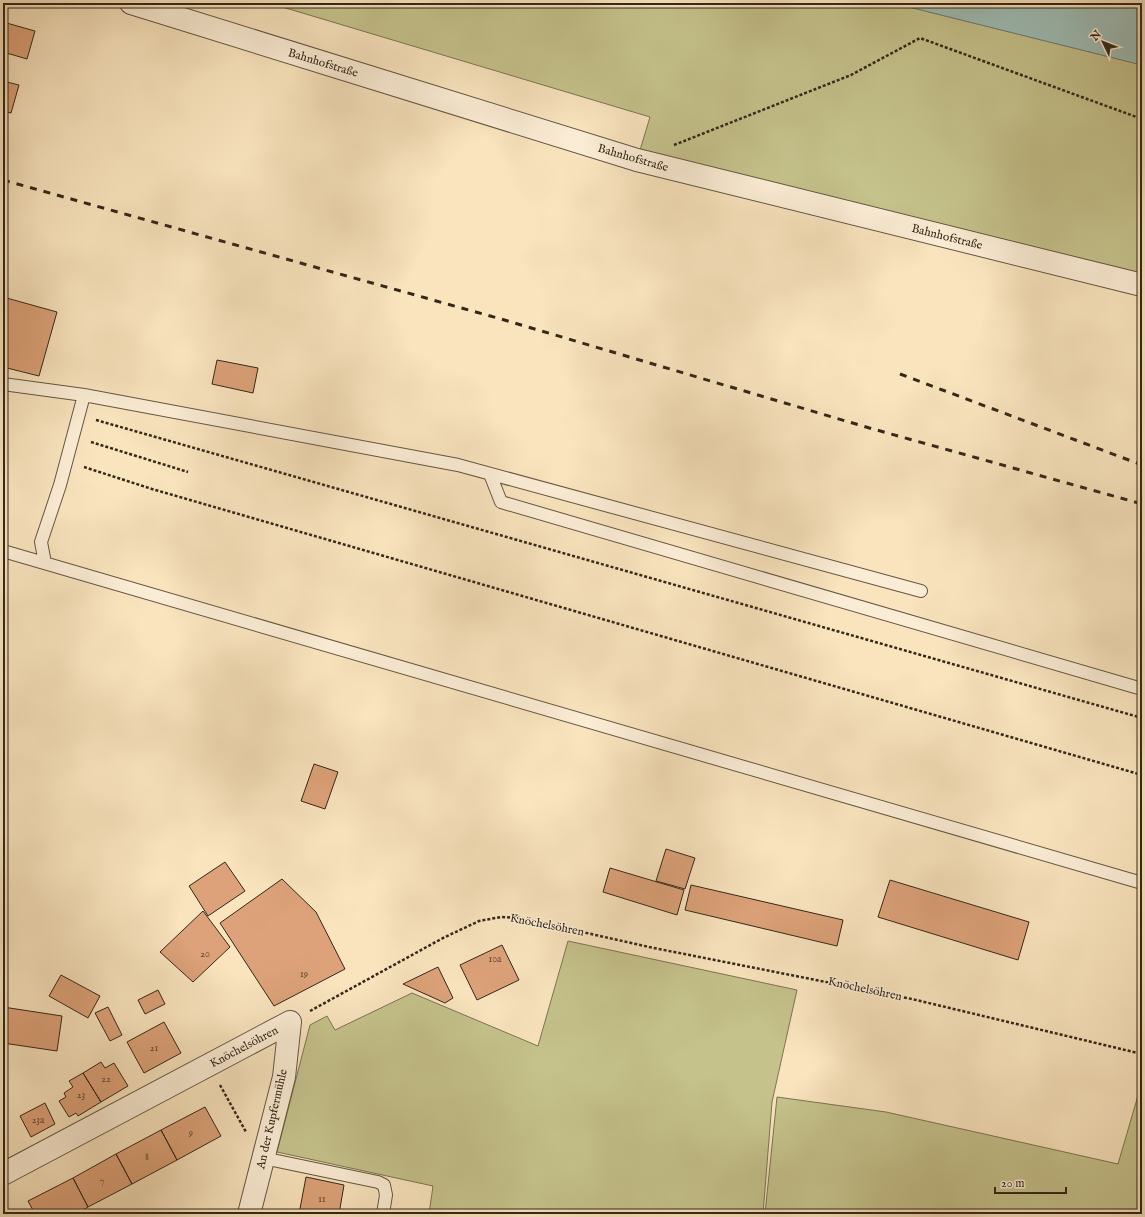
<svg xmlns="http://www.w3.org/2000/svg" width="1145" height="1217" font-family="'IM FELL English',serif">
<rect width="100%" height="100%" fill="#f9e4be"/>
<filter id="stains"><feTurbulence type="fractalNoise" baseFrequency=".005" numOctaves="4"/><feColorMatrix values="0 0 0 0 .2 0 0 0 0 .09 0 0 0 0 .02 0 0 0 .5 -.17"/></filter>
<radialGradient id="worn" r=".72"><stop offset=".6" stop-color="#630" stop-opacity="0"/><stop offset="1" stop-color="#630" stop-opacity=".3"/></radialGradient>
<path fill="#c5c28c" stroke="#7c7453" d="M269 3H893L1142 65V285L637 160 650 117Z
M568 941 797 990 772 1102 763 1214H429L433 1186 277 1152 310 1025 327 1016 335 1030 412 993 538 1046Z
M1142 1082V1214H765L777 1097 886 1112 1118 1164Z"/>
<path fill="#9ebeb7" stroke="#748278" d="M893 3H1142V65Z"/>
<path fill="#dda279" stroke="#34271a" d="M3 22 35 31 27 59 3 52Z
M3 81 19 85 11 113 3 111Z
M3 297 57 312 39 376 3 367Z
M217 360 258 368 253 393 212 384Z
M314 764 338 772 325 809 301 801Z
M666 849 695 858 685 889 656 881Z
M225 862 245 891 208 916 189 886Z
M610 868 684 890 677 915 603 892Z
M282 879 316 912 345 969 274 1006 220 923Z
M890 880 1029 922 1018 960 878 917Z
M691 885 843 920 837 946 685 910Z
M203 911 230 947 193 982 160 952Z
M502 945 519 980 477 1000 460 965Z
M438 967 453 998 445 1003 403 984Z
M61 975 100 996 88 1018 49 996Z
M158 990 165 1004 145 1014 138 1000Z
M3 1007 62 1016 57 1051 3 1043Z
M108 1007 122 1035 110 1041 95 1013Z
M164 1022 181 1053 144 1073 127 1042Z
M101 1062 105 1068 114 1063 128 1086 101 1102 83 1073Z
M83 1073 101 1102 78 1116 76 1113 69 1117 59 1101 66 1097 64 1093 73 1087 69 1081Z
M45 1103 55 1124 31 1137 20 1116Z
M205 1107 221 1136 177 1160 161 1130Z
M161 1130 177 1160 132 1184 116 1154Z
M116 1154 132 1184 88 1207 73 1178Z
M306 1177 344 1185 339 1214H299Z
M73 1178 88 1207 76 1214H35L28 1201Z"/>
<g fill="none" stroke-linecap="round" stroke-linejoin="round">
<g stroke="#655643" stroke-width="14">
<path id="lane" d="M3 384 84 395 458 465 921 591
M490 474 501 502 1142 689
M3 551 1142 883
M45 563 41 542 60 485 84 395
M263 1158 378 1182 384 1185 386 1195 383 1214"/>
</g>
<g stroke="#655643" stroke-width="24">
<path id="street" d="M131 3 637 160 1142 285
M3 1174 290 1022
M249 1214 284 1077 290 1022"/>
</g>
<path stroke="#34271a" stroke-width="2.5" stroke-dasharray="3 2" stroke-linecap="butt" d="M674 145 851 75 920 38 1142 119
M96 420 1142 718
M91 442 188 472
M84 467 152 489 1142 775
M310 1011 443 938 479 921 501 917 520 918 649 947 912 999 1142 1054
M220 1085 246 1132
M1138 1214 1142 1196"/>
<use href="#lane" stroke="#fbedd5" stroke-width="12"/>
<use href="#street" stroke="#fbedd5" stroke-width="22"/>
<path stroke="#34271a" stroke-width="3" stroke-dasharray="7 7" stroke-linecap="butt" d="M3 180 501 319 866 427 1142 504
M900 374 1142 465"/>
</g>
<g text-anchor="middle" dominant-baseline="central" stroke-width="3" stroke-linejoin="round" paint-order="stroke">
<g font-size="10" fill="#5e4632">
<text x="205" y="954">20</text>
<text x="495" y="959">10a</text>
<text x="304" y="974">19</text>
<text x="154" y="1048">21</text>
<text x="106" y="1079">22</text>
<text x="81" y="1095">23</text>
<text x="38" y="1120">23a</text>
<text x="191" y="1133">9</text>
<text x="147" y="1157">8</text>
<text x="102" y="1181">7</text>
<text x="322" y="1199">11</text>
</g>
<g font-size="12" fill="#34271a" stroke="#fbedd5">
<text transform="translate(323 63) rotate(17)">Bahnhofstraße</text>
<text transform="translate(633 158) rotate(16)">Bahnhofstraße</text>
<text transform="translate(947 237) rotate(14)">Bahnhofstraße</text>
<text transform="translate(547 925) rotate(11)">Knöchelsöhren</text>
<text transform="translate(865 989) rotate(12)">Knöchelsöhren</text>
<text transform="translate(244 1047) rotate(-28)">Knöchelsöhren</text>
<text transform="translate(272 1119) rotate(-77)">An der Kupfermühle</text>
</g>
</g>
<rect width="1145" height="1217" fill="none" stroke="#f9e4be" stroke-width="16"/>
<rect x="4" y="4" width="1137" height="1209" fill="none" stroke="#34271a" stroke-width="2"/>
<rect x="8" y="8" width="1129" height="1201" fill="none" stroke="#34271a"/>
<g transform="translate(1103 42) rotate(313)" stroke="#fbedd5" stroke-width="3" paint-order="stroke">
<path d="M0-3L7 15L0 10L-7 15Z" fill="#34271a"/>
<text y="-6" font-size="11" font-weight="bold" text-anchor="middle" fill="#34271a">N</text>
</g>
<path d="M995 1187v6h71v-6" fill="none" stroke="#34271a" stroke-width="2"/>
<text x="1001" y="1187" font-size="12" fill="#34271a" stroke="#fbedd5" stroke-width="3" paint-order="stroke">20 m</text>
<rect width="100%" height="100%" filter="url(#stains)"/>
<rect width="100%" height="100%" fill="url(#worn)"/>
</svg>
